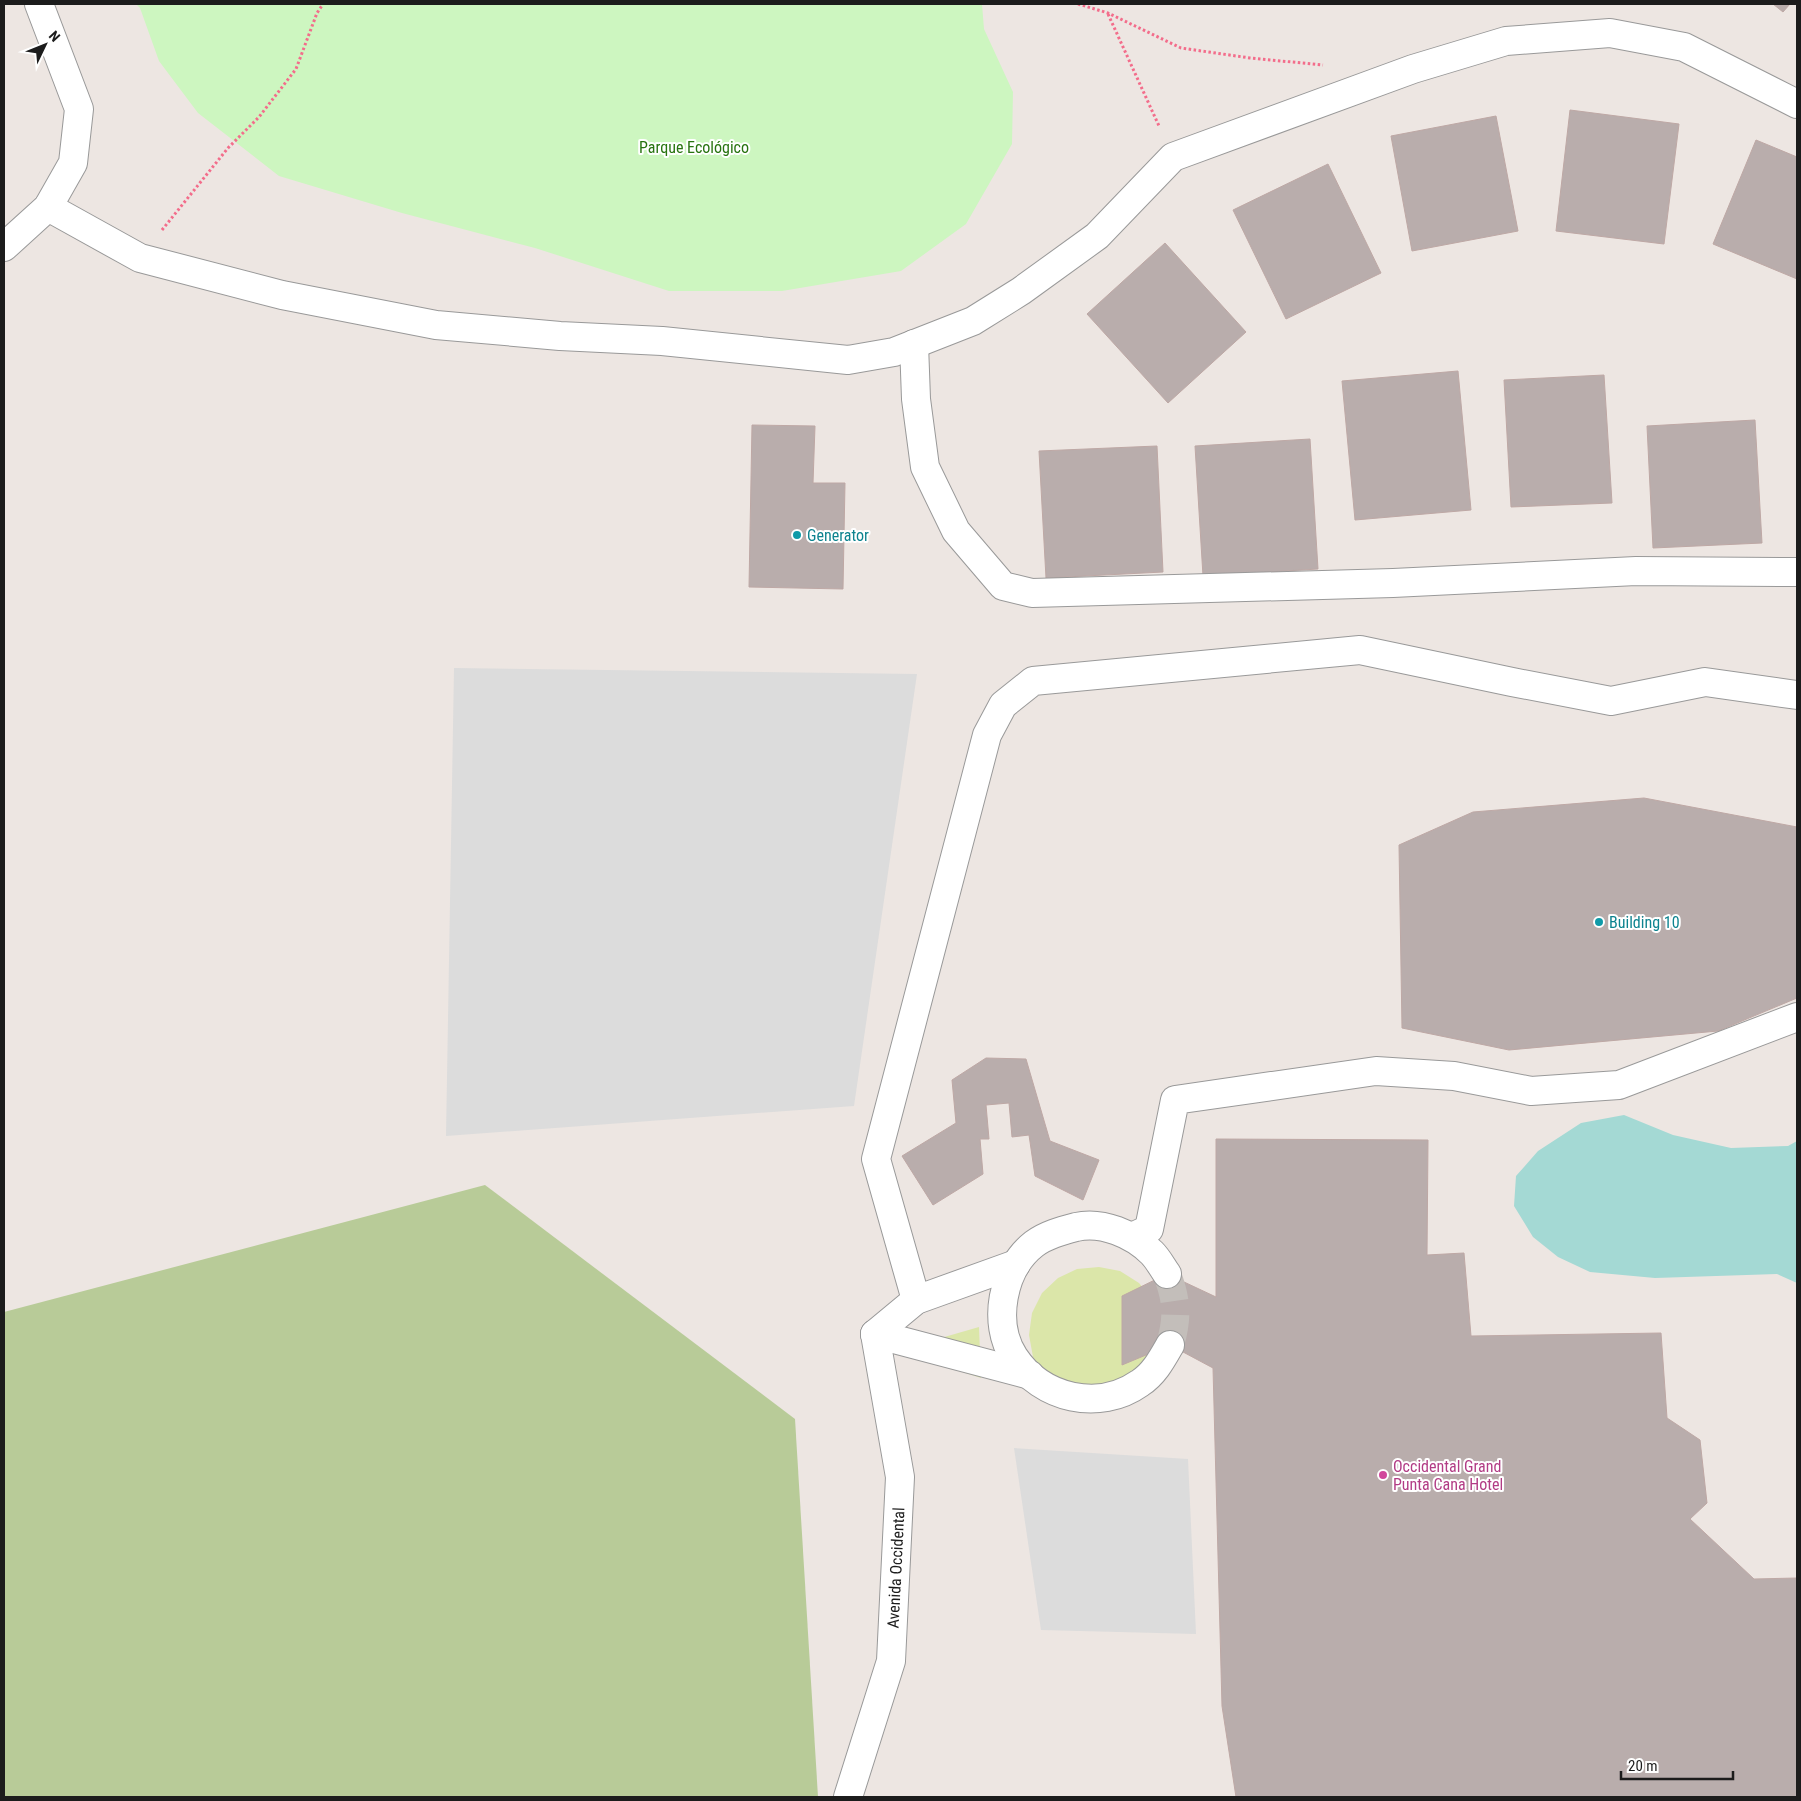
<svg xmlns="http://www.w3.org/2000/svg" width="1801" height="1801" font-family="'Roboto Condensed',sans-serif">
<rect width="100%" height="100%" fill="#ede6e2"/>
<path fill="#dbe6a9" d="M1099 1267 1120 1271 1139 1283 1153 1300 1155 1363 1103 1399 1045 1375 1033 1357 1029 1335 1032 1313 1042 1293 1058 1278 1077 1269Z
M979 1327 981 1378 922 1359 934 1340Z"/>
<path fill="#b8cb98" d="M485 1185 795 1419 818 1797H4V1312Z"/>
<path fill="#cdf6c0" d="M136 4H982L984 29 1013 92 1012 144 966 224 901 271 782 291H669L535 248 402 213 279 176 198 113 159 61 140 8Z"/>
<path fill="#dcdcdc" d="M454 668 917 674 854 1106 446 1136Z
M1014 1448 1188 1459 1196 1634 1041 1630Z"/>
<path fill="#a4d9d4" d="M1624 1115 1673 1135 1731 1148 1788 1146 1797 1141V1283L1777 1274 1655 1278 1590 1272 1558 1257 1533 1237 1514 1206 1516 1176 1538 1151 1581 1123Z"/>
<path fill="#b9adac" stroke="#bea8a5" d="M1773 4H1790L1783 12Z
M1570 110 1679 124 1664 244 1556 231Z
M1496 116 1518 231 1412 251 1391 136Z
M1756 140 1797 157V279L1713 244Z
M1328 164 1381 273 1286 319 1233 210Z
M1165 243 1246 332 1168 403 1087 314Z
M1458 371 1471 510 1355 520 1342 381Z
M1604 375 1612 503 1511 507 1504 380Z
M1755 420 1762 543 1653 548 1647 426Z
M752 425 815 426 813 483H845L843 589 749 587Z
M1310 439 1318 569 1203 576 1195 446Z
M1157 446 1163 572 1046 578 1039 451Z
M1644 798 1797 827V998L1718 1031 1509 1050 1402 1028 1399 845 1473 812Z
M986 1058 1026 1059 1050 1141 1099 1160 1083 1200 1035 1176 1029 1135 1012 1137 1009 1103 986 1105 989 1139H980L983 1174 933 1205 902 1156 956 1123 952 1080Z
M1216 1139 1428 1140 1427 1255 1464 1253 1471 1336 1661 1333 1667 1418 1700 1440 1707 1503 1690 1519 1754 1579 1797 1578V1797H1236L1222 1706 1213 1368 1170 1345 1122 1365V1296L1167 1274 1216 1297Z"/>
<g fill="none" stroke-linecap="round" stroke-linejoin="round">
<path stroke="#c3beba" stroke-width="28" stroke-dasharray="28 14" stroke-linecap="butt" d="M1167 1274C1177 1301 1178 1317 1170 1345"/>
<g stroke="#999" stroke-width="30">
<g id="minor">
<path d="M48 207 140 258 282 295 436 325 560 336 662 341 848 360 894 352 973 321 1021 291 1097 236 1173 157 1413 69 1506 41 1610 33 1684 47 1797 104"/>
<path d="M4 247 48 207 73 163 79 109 39 4"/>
<path d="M914 344 916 399 925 467 956 531 1003 586 1032 593 1393 583 1636 571 1797 572"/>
<path d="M1132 1237 1149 1229 1175 1100 1376 1071 1454 1076 1531 1091 1619 1085 1797 1017"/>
<path d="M1167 1274C1162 1267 1158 1259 1152 1253 1133 1234 1102 1221 1076 1227 1061 1231 1046 1235 1034 1244 1002 1269 992 1323 1014 1357 1042 1399 1099 1412 1140 1383 1154 1374 1162 1359 1170 1345"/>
<path d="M916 1300 876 1159 987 735 1003 705 1033 681 1360 650 1512 682 1611 701 1705 682 1797 695"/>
<path d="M875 1334 1030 1375"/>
<path d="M875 1334 916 1300 1016 1264"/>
<path id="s1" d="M848 1797 891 1661 900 1477 875 1334"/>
</g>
</g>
<path stroke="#f36d8b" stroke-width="3" stroke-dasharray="2.5 2.5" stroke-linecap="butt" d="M1078 4 1108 13 1181 48 1250 58 1323 65
M1108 14 1159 126
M162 230 228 148 259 117 296 69 317 13 323 4"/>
<use href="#minor" stroke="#fff" stroke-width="28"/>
</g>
<g fill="#0f9aa8" stroke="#fff" stroke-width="2">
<circle cx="797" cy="535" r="5"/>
<circle cx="1599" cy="922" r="5"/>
</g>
<circle fill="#d1479c" stroke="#fff" stroke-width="2" cx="1383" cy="1475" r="5"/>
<g text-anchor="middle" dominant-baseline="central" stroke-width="4" stroke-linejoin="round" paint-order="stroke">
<g font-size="16" fill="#287410" stroke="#fff">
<text x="694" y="147">Parque Ecológico</text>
</g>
<g font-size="16" fill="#0d838f" stroke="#fff" text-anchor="start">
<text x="807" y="535">Generator</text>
<text x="1609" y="922">Building 10</text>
</g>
<g font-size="16" fill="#b23c85" stroke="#fff" text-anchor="start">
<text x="1393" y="1466">Occidental Grand<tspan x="1393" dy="18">Punta Cana Hotel</tspan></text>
</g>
<g font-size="16" fill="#1c1c1c" stroke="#fff">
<text stroke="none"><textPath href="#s1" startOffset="236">Avenida Occidental</textPath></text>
</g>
</g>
<rect width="1801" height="1801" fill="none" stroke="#1c1c1c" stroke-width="10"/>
<g transform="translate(45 45) rotate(47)" stroke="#ffffff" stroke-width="4" paint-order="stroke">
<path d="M0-4L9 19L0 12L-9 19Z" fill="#1c1c1c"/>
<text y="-8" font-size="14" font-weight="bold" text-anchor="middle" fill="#1c1c1c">N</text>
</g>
<path d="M1621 1771v8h112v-8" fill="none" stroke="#1c1c1c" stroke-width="2.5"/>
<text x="1628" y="1771" font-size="15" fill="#1c1c1c" stroke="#ffffff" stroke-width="4" paint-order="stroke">20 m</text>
</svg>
